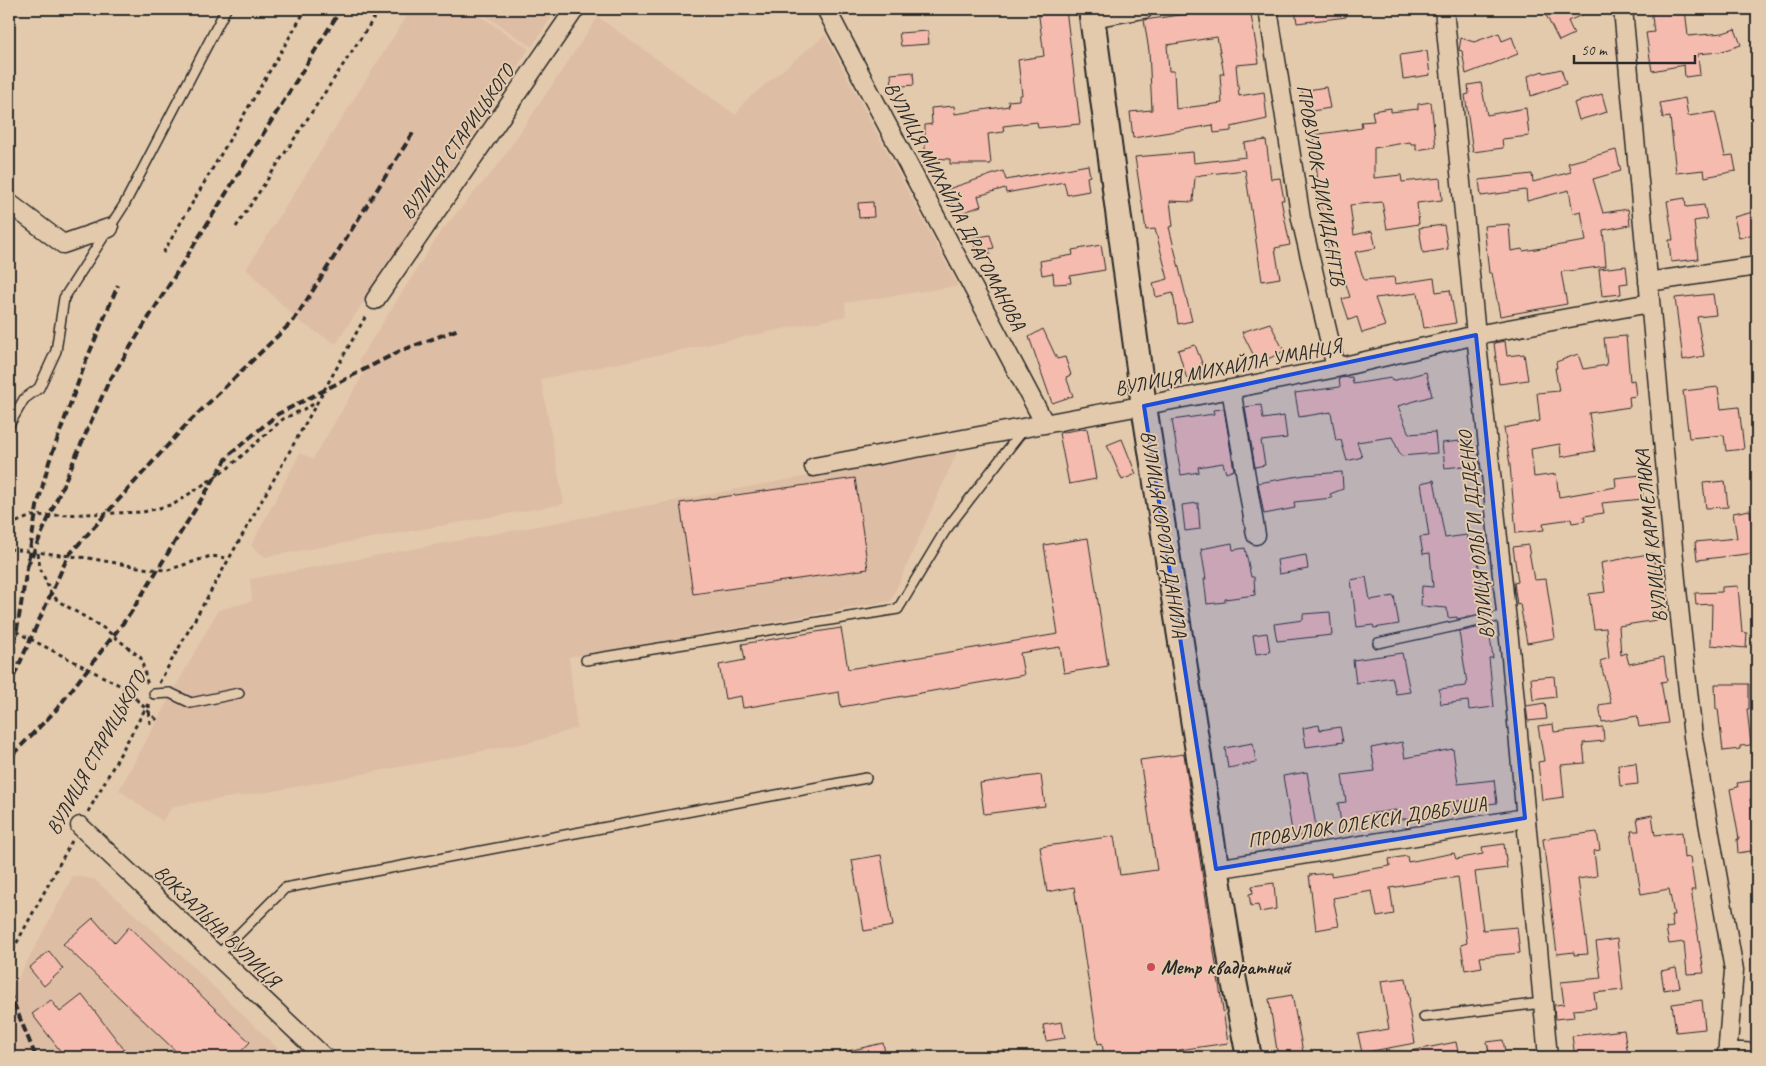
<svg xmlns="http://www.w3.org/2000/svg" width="1766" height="1066" font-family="Caveat,sans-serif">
<rect width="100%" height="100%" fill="#e4caac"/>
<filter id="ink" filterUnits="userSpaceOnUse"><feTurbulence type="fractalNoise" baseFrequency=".02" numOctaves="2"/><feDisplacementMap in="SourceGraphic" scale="10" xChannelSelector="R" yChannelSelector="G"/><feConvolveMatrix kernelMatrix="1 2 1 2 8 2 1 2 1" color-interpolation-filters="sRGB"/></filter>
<g filter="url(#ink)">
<path fill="#debda5" d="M411 9H470L529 49 336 344 301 323 246 269Z
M476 9H557L532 47Z
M598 17 736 115 744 102 825 35 958 286 845 303 846 316 541 379 564 504 265 557 251 546 300 453 313 459 364 373 359 360 441 231 498 165Z
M959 448 891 601 569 657 577 728 536 741 280 790 173 806 162 821 119 790 218 610 252 601 250 579Z
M73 876 94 879 167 942 287 1057H9V995Z"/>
<path fill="#f5bbae" stroke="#2b2b2b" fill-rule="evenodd" d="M1038 9H1066L1080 124 1038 128 1037 122 1003 126 1004 132 988 134 991 164H950V159L925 158V125L932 124 931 108 954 106 955 114 1009 106 1008 101 1019 100V95H1022L1018 60 1044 56Z
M1222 9H1250L1259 63 1236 65 1239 96 1264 92 1267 119 1231 127V131L1214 133 1213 125 1133 138 1130 112 1152 110 1149 51 1144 20ZM1217 37 1224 74H1220L1222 103 1176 109 1174 71H1169L1167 45Z
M1295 9H1346V17L1297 23Z
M1543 9H1596L1568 21 1574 34 1559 41Z
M1651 9H1685L1688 36 1723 33 1735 29 1741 45 1719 52 1698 54 1700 75 1685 77 1684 65 1652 71 1646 33 1654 32Z
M928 31 929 44 901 46 899 33Z
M1499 33 1502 41 1512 37 1518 54 1466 74 1462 51 1459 50 1461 38 1474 42Z
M1427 51 1430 75 1403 79 1400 55Z
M1561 69 1566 84 1531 96 1528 76 1543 71 1544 73Z
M913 72 914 85 892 87 891 74Z
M1481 83 1487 115 1526 108 1529 136 1502 139 1503 148 1473 152 1465 95 1469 94 1468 85Z
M1326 87 1330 108 1306 112 1302 91Z
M1602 94 1607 112 1579 120 1574 103Z
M1685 98 1688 116 1715 112 1725 156 1733 155 1736 171 1705 177 1704 170 1676 173 1670 117 1663 118 1660 103Z
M1431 102 1436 147 1416 150V144H1411L1410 142 1374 148V178L1401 175 1402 182 1440 178 1442 200 1417 203 1419 224 1387 229 1382 202 1350 205 1354 235 1372 231 1376 248 1355 252 1364 280 1394 277 1395 284 1434 278 1436 292 1450 290 1456 323 1424 328 1418 293 1375 298 1385 326 1362 333 1357 317 1349 320 1342 299 1350 297 1337 255 1329 256 1321 208H1318L1315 182H1318L1313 135 1362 128 1361 122 1374 121 1372 111 1391 108V112L1418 109V104Z
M1266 140 1271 179 1280 178 1284 200H1281L1290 245 1275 248 1280 278 1262 281 1245 170 1201 175 1195 177 1193 202 1170 201 1173 226 1169 227 1192 321 1178 324 1173 293 1156 297 1153 283 1168 279 1155 229 1146 230 1135 157 1193 152 1194 163 1246 157 1244 143Z
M1616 150 1621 171 1593 179 1603 213 1628 209 1630 225 1603 230 1606 266 1561 272 1567 304 1500 316 1492 273H1489L1484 226 1509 224 1511 251 1522 249 1523 251 1586 241 1581 211 1573 213 1569 190 1527 201 1526 190 1481 196 1479 180 1532 174 1533 182 1571 172 1568 163Z
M1088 165 1090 176 1087 177 1089 191 1067 195 1064 182 1006 193 1005 188 978 196 981 206 956 215 948 189 1003 171 1006 180Z
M1685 198 1686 207 1704 205 1707 219 1694 221 1698 259 1671 262 1669 240H1673L1667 201Z
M873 202 874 217 859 218 858 203Z
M1757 211V233L1739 238 1734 217Z
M1444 225 1448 249 1423 253 1419 228Z
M990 235 994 248 989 249 990 255 977 258 973 238Z
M1101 245 1105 270 1070 276 1071 283 1054 284 1053 273 1042 275 1040 261 1073 255 1072 250Z
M1626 266 1628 283 1620 284 1621 294 1602 296 1599 269Z
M1713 294 1716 315 1697 317 1704 356 1683 360 1675 298Z
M1270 323 1284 351 1258 364 1242 332Z
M1043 329 1057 359 1065 357 1071 375 1066 377 1073 396 1052 403 1029 337Z
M1626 336 1630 381 1634 380 1636 396 1629 397 1630 407 1589 413 1595 451 1561 457 1560 444 1531 449 1534 477 1556 474 1559 497 1616 487 1615 478 1641 475 1643 499 1602 503 1604 513 1584 516 1585 521 1572 523 1571 519 1543 523 1544 530 1516 533 1510 465 1504 428 1540 421 1537 393 1559 391 1555 368H1557L1556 362 1578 354 1583 369 1607 365 1604 338Z
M1505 341 1507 356 1524 354 1528 380 1499 384 1494 343Z
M1195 345 1206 373 1187 379 1178 350Z
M1426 372 1432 396 1398 406 1409 434 1435 432 1437 453 1401 456 1392 437 1357 442 1362 457 1347 461 1341 440 1336 441 1331 412 1299 417 1295 393 1340 387 1339 378 1352 377 1353 384 1391 378 1392 381Z
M1718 387 1721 409 1739 407 1744 449 1726 451 1724 435 1689 438 1683 391Z
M1261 405 1263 419 1284 416 1287 438 1261 441 1265 465 1255 467 1245 407Z
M1224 409 1234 470 1226 473 1223 463 1198 467 1199 472 1181 475 1172 420 1214 414 1213 410Z
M1087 428 1096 479 1069 484 1059 433Z
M1122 439 1136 474 1122 480 1107 445Z
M1469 440 1471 465 1445 468 1442 443Z
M1342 472 1343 489 1330 494 1332 498 1294 502 1295 508 1264 514 1258 483 1305 475Z
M855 478 868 569 693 594 680 503Z
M1434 480 1445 538 1467 535 1468 541 1476 540 1484 613 1457 619V617L1448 618 1447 608 1421 606 1422 586 1433 587 1430 553 1423 554 1420 537 1429 536 1421 483Z
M1725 481 1728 507 1706 508 1703 483Z
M1198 503 1200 529 1185 531 1182 505Z
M1750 510 1755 553 1697 560 1695 542 1737 538 1733 513Z
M1088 538 1108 666 1064 673 1060 647 1020 653 1024 675 841 707 839 692 743 708 741 696 725 699 719 665 745 660 742 644 841 628 848 669 1058 634 1044 545Z
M1232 543 1233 550 1245 548 1251 577H1254L1255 595 1225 599V602L1207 604 1204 579H1206L1201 549Z
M1528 545 1534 580 1546 579 1555 638 1527 643 1520 604 1517 605 1514 583 1518 582 1513 547Z
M1653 553 1663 619 1619 626 1621 655 1626 653 1629 664 1664 657 1667 681 1661 682 1668 723 1639 727 1637 716 1602 722 1599 705 1611 703 1600 661 1609 658 1606 628 1594 629 1589 594 1605 592 1601 563Z
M1306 555 1308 569 1279 574 1277 560Z
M1366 577 1370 600 1394 596 1399 624 1374 628 1373 625 1357 627 1351 580Z
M1738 586 1742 632 1747 633 1746 648 1711 645 1712 604 1696 605 1695 593 1722 592V587Z
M1330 612 1332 635 1277 641 1274 624 1303 620V614Z
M1485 626 1486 631 1489 630 1493 658H1489L1494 707 1469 710 1468 701 1441 704 1439 689 1466 686 1467 683 1459 632Z
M1267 633 1270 652 1256 654 1253 635Z
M1402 653 1410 692 1396 694 1392 677 1356 683 1353 660Z
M1554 676 1556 697 1533 700 1531 678Z
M1715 684H1749V709H1747L1751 745 1740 746V749L1723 751 1718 709H1716Z
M1545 703 1547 719 1528 721 1526 706Z
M1553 724 1554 732 1603 727 1604 741 1583 743 1585 763 1561 765 1564 797 1542 800 1538 762 1544 761 1538 726Z
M1319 725 1320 730 1340 727 1343 742 1306 747 1303 728Z
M1402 742 1405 758 1453 749 1458 784 1494 780 1497 803 1478 805V798L1452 802 1453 812 1397 820 1396 810 1368 814 1369 816 1363 817 1365 827 1342 830 1338 803 1346 802 1342 775 1375 771 1371 748Z
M1253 743 1256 763 1228 768 1225 748Z
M1184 754 1228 1043 1179 1050 1180 1057H1104L1102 1043 1098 1044 1074 887 1047 892 1040 847 1114 836 1120 875 1157 870 1140 760Z
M1636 763 1638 784 1620 786 1618 765Z
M1307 772 1317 833 1293 837 1283 776Z
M1041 775 1045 806 984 814 980 783Z
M1757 780V798L1750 799 1755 831H1757V850L1738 853 1737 839H1739L1730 789 1738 787 1737 783Z
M1652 815 1655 835 1682 832 1684 858 1690 857 1695 890H1691L1704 973 1687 974 1684 942 1669 944 1666 928 1673 927 1671 915H1674L1669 889 1641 894 1631 831H1639L1637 818Z
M1597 832 1600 850 1594 851 1597 876 1578 879 1588 954 1574 955V952L1557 954 1543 839Z
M1504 844 1507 868 1475 872 1483 930 1517 927 1520 953 1480 957 1482 967 1465 970 1461 945 1467 943 1458 877 1390 888 1394 914 1377 917 1372 891 1333 898 1339 926 1316 930 1309 875 1331 873V876L1390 866 1389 859 1407 856 1408 862 1454 853 1456 859 1483 854 1482 847Z
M881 855 893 926 864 931 852 860Z
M1274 883 1276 909 1260 912 1258 905 1251 906 1249 894 1253 893 1252 886Z
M93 918 115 943 129 927 250 1042 236 1057H182L63 944Z
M1617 939 1623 990 1594 993 1596 1008 1573 1010 1574 1017 1555 1019 1554 1005 1564 1004 1561 982 1601 978 1596 942Z
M49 951 63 969 44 986 29 968Z
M1676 968 1680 987 1664 990 1661 971Z
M1406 978 1410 1003H1408L1415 1043 1362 1053 1358 1034 1389 1029 1381 981Z
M82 995 130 1057H65L32 1014 51 1000 60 1012Z
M1292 995 1304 1057H1278L1269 999Z
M1702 1000 1705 1029 1676 1032 1672 1004Z
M1062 1022 1065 1038 1046 1041 1043 1025Z
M1624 1030 1628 1055 1613 1057H1575L1572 1036Z
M1503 1040 1506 1057H1490L1487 1042Z
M1456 1042 1459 1057H1412L1411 1051Z
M883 1043 886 1057H844V1052Z"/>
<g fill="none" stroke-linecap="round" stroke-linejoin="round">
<g stroke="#2b2b2b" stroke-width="12">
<path id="service" d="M9 425 24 399 39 388 56 351 64 298 124 205 226 9
M1378 643 1506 615
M586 660 898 609 945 531 1023 430
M154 694 170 693 191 703 239 693
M217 956 285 888 866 778
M1424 1017 1542 1003"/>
</g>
<g stroke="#2b2b2b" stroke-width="21">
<path id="minor" d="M826 9 1045 424
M1268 9 1301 219 1336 368
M1444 9 1476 335 1511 658 1548 1057
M1623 9 1676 580 1693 737 1734 970 1727 1057
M1092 18 1144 9
M9 203 63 244 109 228
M1648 282 1757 266
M375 300 575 9
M1231 389 1256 535
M814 467 1231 389 1336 368 1476 335 1650 303
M80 826 324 1057
M1216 869 1525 818
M1727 1051 1757 1053"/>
</g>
<g stroke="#2b2b2b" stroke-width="28">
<path id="secondary" d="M1091 9 1144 406 1234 981 1249 1057"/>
</g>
<path stroke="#2b2b2b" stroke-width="3" stroke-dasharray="4 4" stroke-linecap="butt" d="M236 227 380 9
M163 253 306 9
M9 525 32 516 143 512 174 504 227 469 283 419 316 403
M9 549 88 558 149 569 168 570 211 556 227 558
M38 553 40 568 51 593 58 601 105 629 141 658 148 686
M159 683 367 314
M123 687 136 699
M149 704 150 724
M155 718 157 720
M88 812 148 704
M9 957 73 839"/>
<use href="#service" stroke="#e4caac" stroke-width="9"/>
<use href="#minor" stroke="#e4caac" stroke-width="18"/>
<use href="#secondary" stroke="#e4caac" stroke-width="24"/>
<path stroke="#2b2b2b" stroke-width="4" stroke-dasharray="8 4" stroke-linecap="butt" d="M27 567 108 383 341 9
M9 678 37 507 49 462 86 361 118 285
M9 687 68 556 186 425 294 320 413 133
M9 766 14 753 56 710 130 614 229 455 278 414 400 351 459 329
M9 992 36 1057"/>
<path stroke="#2b2b2b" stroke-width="3" stroke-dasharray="4 4" stroke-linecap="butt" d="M9 628 123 687
M136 699 155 718"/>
</g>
</g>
<path fill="#1d4ed8" fill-opacity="0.2" stroke="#1d4ed8" stroke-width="4" stroke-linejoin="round" d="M1476 335 1525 818 1216 869 1144 406Z"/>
<circle fill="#d1495b" stroke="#e4caac" stroke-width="2" cx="1151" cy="967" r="5"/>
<g text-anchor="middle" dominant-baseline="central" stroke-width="4" stroke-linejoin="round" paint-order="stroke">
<g font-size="20" fill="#2b2b2b" stroke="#e4caac">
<text transform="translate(457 142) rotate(-55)">ВУЛИЦЯ СТАРИЦЬКОГО</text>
<text transform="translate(1321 185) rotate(80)">ПРОВУЛОК ДИСИДЕНТІВ</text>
<text transform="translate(955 206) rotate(62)">ВУЛИЦЯ МИХАЙЛА ДРАГОМАНОВА</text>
<text transform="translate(1228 367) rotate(-11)">ВУЛИЦЯ МИХАЙЛА УМАНЦЯ</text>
<text transform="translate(1164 534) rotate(81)">ВУЛИЦЯ КОРОЛЯ ДАНИЛА</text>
<text transform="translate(1476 535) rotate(-96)">ВУЛИЦЯ ОЛЬГИ ДІДЕНКО</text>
<text transform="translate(1651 536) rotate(-96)">ВУЛИЦЯ КАРМЕЛЮКА</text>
<text transform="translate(96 753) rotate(-61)">ВУЛИЦЯ СТАРИЦЬКОГО</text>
<text transform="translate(1367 822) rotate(-9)">ПРОВУЛОК ОЛЕКСИ ДОВБУША</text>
<text transform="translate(217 926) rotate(44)">ВОКЗАЛЬНА ВУЛИЦЯ</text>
</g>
<g font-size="20" font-weight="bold" fill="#2b2b2b" stroke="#e4caac" text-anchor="start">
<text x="1161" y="967">Метр квадратний</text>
</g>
</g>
<rect width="1766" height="1066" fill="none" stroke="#e4caac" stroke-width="30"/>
<rect x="15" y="15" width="1736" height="1036" fill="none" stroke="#2b2b2b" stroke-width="2" filter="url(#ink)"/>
<path d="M1574 55v8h121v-8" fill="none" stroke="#2b2b2b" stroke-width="2.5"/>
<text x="1581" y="55" font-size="15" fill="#2b2b2b" stroke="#e4caac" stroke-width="4" paint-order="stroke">50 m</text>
</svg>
